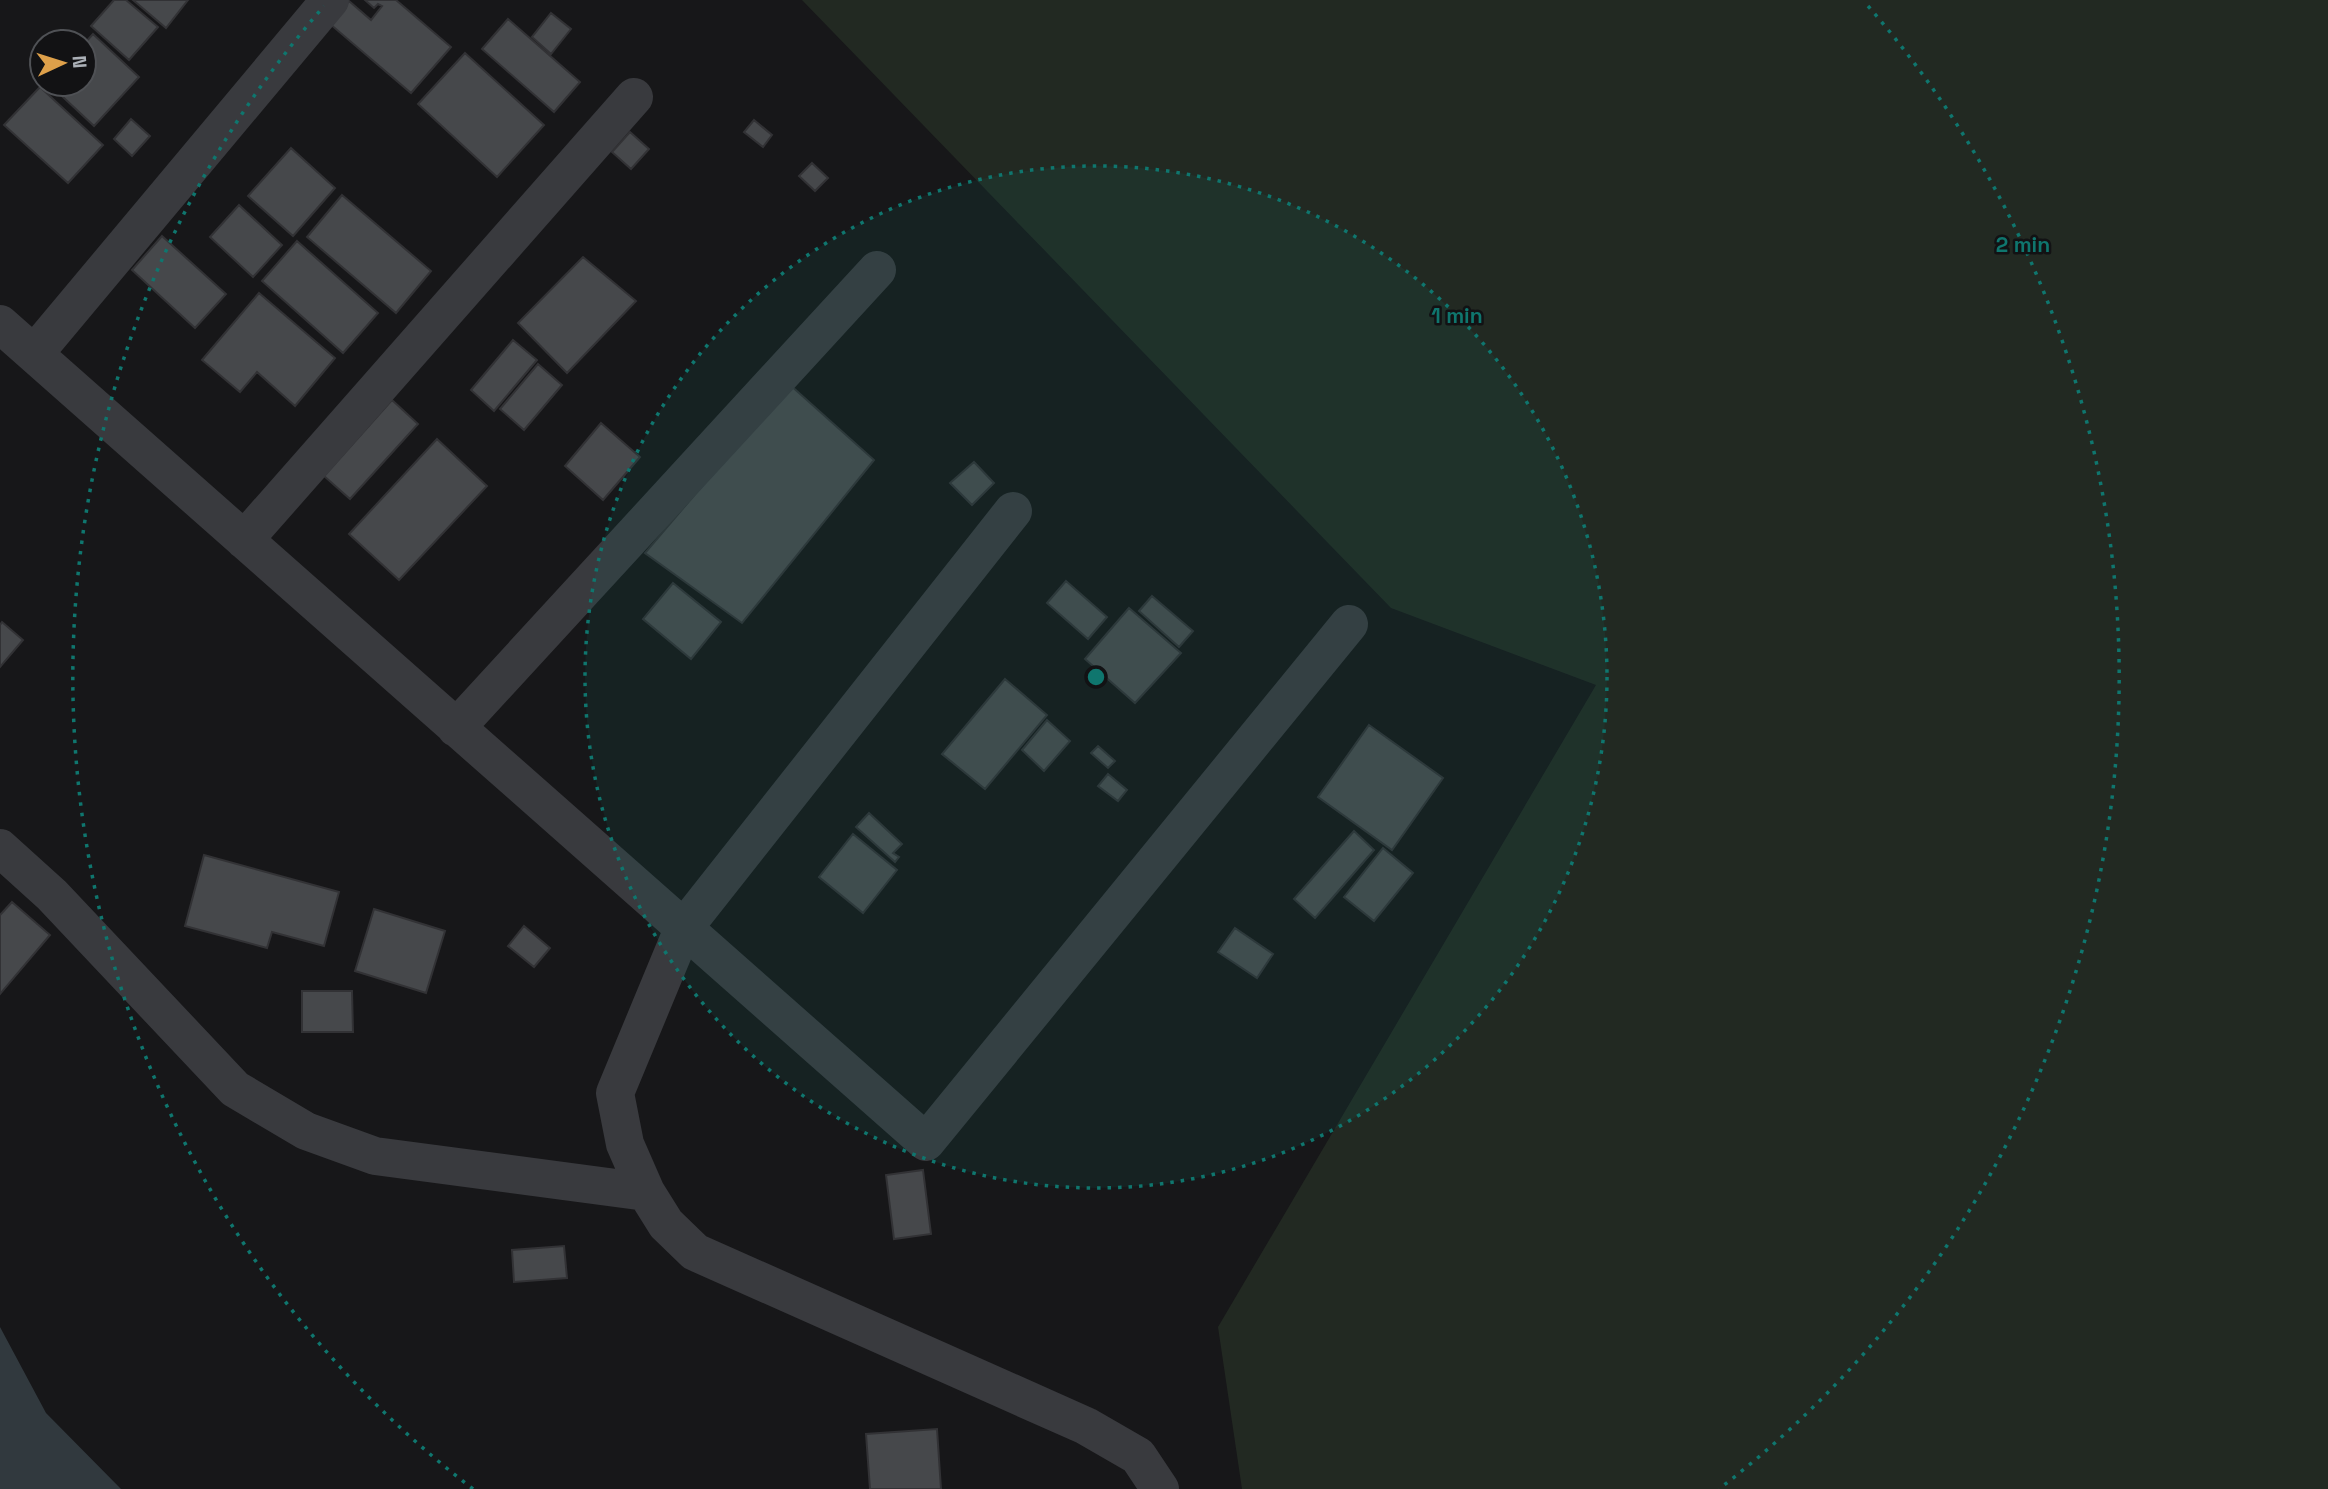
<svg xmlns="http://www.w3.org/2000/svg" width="2328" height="1489" font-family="'Space Grotesk',sans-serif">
<rect width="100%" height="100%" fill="#171719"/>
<path fill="#222922" d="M802 0H2328V1489H1242L1218 1327 1596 685 1391 608Z"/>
<path fill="#31393e" d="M0 1327 46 1413 121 1489H0Z"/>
<path fill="#46484b" stroke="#323235" stroke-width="2" d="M114 0H126L158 27 129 60 91 26Z
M133 0H188L166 28Z
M365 0H396L451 47 411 93 330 24 349 1 371 20 382 6 378 4 374 8Z
M551 13 571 29 551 54 532 37Z
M508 19 580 82 554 112 482 49Z
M93 34 139 77 94 126 49 84H84V44Z
M465 53 544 125 497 177 418 104Z
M40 87 103 145 68 183 4 125Z
M131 119 150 136 132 156 114 139Z
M754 120 772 135 763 147 744 132Z
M630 132 649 149 631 169 612 152Z
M291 148 335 188 293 236 248 196Z
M812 163 828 178 815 191 799 176Z
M342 195 431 271 396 313 307 237Z
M239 205 282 245 253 277 210 237Z
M162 236 226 294 195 328 132 270Z
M297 241 378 313 343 353 262 281Z
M583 257 636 301 567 373 518 323Z
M259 293 335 358 295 406 257 372 240 392 202 360Z
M513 340 537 360 494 411 471 390Z
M538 364 562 385 524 430 500 409Z
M789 384 874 460 742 623 645 553Z
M392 400 418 424 350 499 324 476Z
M601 423 640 457 603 500 565 466Z
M437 439 487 486 399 580 349 534Z
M974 462 994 483 972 505 950 483Z
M1066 581 1107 617 1088 639 1047 603Z
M673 583 721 622 691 659 643 619Z
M1152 596 1193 631 1179 647 1139 611Z
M1129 608 1181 653 1135 703 1085 659Z
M2 622 23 640 0 667V625Z
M1005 679 1047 715 985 789 942 754Z
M1047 720 1070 741 1044 771 1022 750Z
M1369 725 1443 778 1392 850 1318 797Z
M1098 746 1115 761 1108 768 1091 753Z
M1108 774 1127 790 1118 801 1098 786Z
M869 813 902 844 893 853 899 857 895 862 856 827Z
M1354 831 1374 850 1315 918 1294 899Z
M853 834 897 870 863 913 819 877Z
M1383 848 1413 873 1374 921 1344 897Z
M204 855 339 892 324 946 272 932 267 948 185 926Z
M12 902 50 935 0 994V915Z
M374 909 445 931 426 993 355 971Z
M524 926 550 948 534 967 508 946Z
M1235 928 1273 954 1257 978 1218 952Z
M302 991H352L353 1032H302Z
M923 1170 931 1234 894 1239 886 1175Z
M564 1246 567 1278 514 1282 512 1250Z
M937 1429 941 1489H870L866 1434Z"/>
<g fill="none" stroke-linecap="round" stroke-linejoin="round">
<path stroke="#393a3e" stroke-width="38" d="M0 324 926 1142 1349 624
M34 354 330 0
M1013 511 683 929 615 1093 625 1144 646 1192 666 1224 695 1252 1086 1426 1138 1456 1160 1489
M244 540 634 97
M456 728 877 270
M0 848 52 895 235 1089 306 1131 375 1156 646 1192"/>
</g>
<circle cx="1096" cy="677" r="511" fill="#0f766e" fill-opacity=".12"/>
<g fill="none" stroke="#0f766e" stroke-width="3.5" stroke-dasharray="3.5 7">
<circle cx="1096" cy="677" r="511"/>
<path d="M473 1489A1023 1023 0 0 1 324 6M1868 6A1023 1023 0 0 1 1719 1489"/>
</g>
<circle cx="1096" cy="677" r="10" fill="#0f766e" stroke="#121214" stroke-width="3.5"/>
<g font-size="21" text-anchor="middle" font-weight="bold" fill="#0f766e" stroke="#121214" stroke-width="5" stroke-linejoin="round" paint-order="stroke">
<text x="2023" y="252">2 min</text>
<text x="1457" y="323">1 min</text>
</g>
<g transform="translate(63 63) rotate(86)"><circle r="33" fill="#121214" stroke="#4f5155" stroke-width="2"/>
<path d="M0-5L12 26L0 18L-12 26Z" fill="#dea04a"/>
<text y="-10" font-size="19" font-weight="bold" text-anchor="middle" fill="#abb0b7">N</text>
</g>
</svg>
